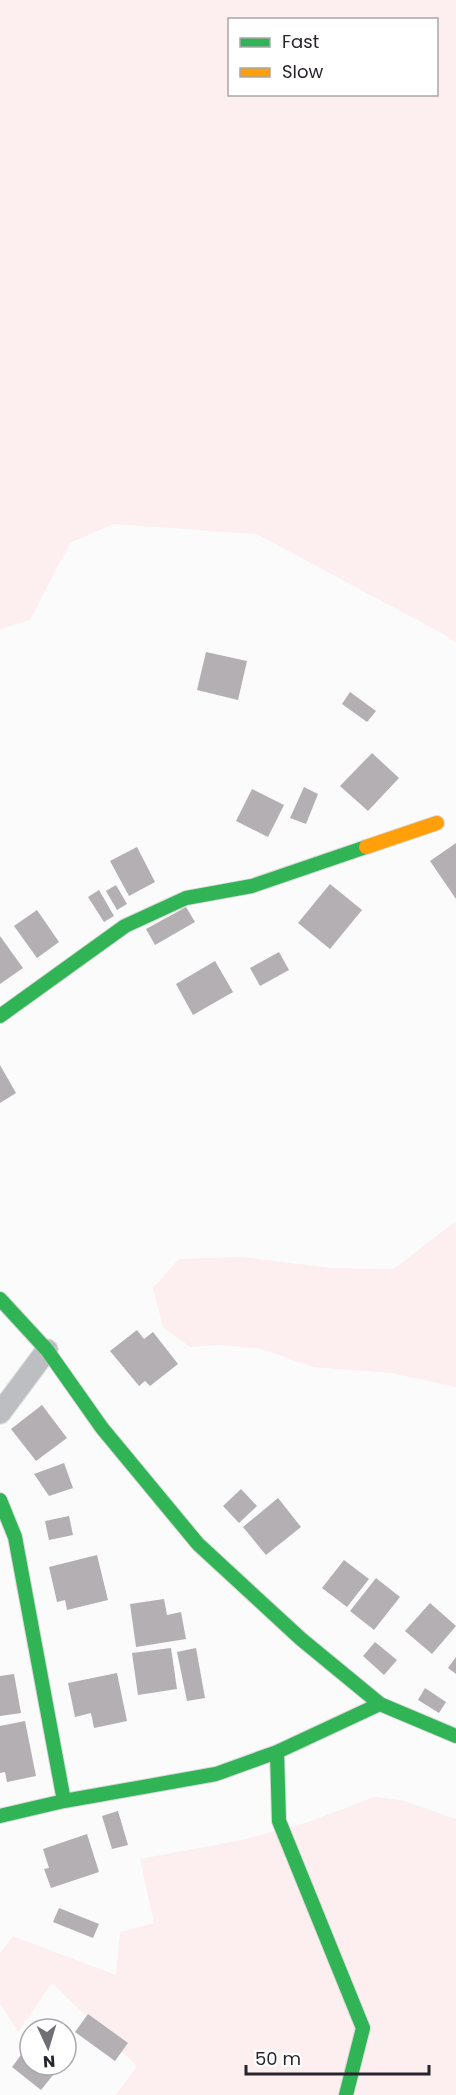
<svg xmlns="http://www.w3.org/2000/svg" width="456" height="2095" font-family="Poppins,sans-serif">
<rect width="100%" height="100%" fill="#fbfbfb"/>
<path fill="#fdeeef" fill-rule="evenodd" d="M0 0H456V643L447 636 257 534 113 524 70 543 30 620 0 629ZM230 20H436V94H230Z
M456 1221V1387L391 1373 313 1367 258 1348 218 1345 190 1347 163 1327 153 1288 179 1259 242 1257 332 1268 394 1269Z
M374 1797 401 1800 456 1819V2095H116L137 2066 52 1983 18 2032 0 2003V1953L13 1936 116 1975 120 1932 154 1923 140 1859 242 1840 305 1823Z"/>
<path fill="#b4afb2" d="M206 652 247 661 238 700 197 690Z
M350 692 376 711 367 722 342 704Z
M372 753 399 778 368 811 340 786Z
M304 787 318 794 306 824 290 818Z
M252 789 284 805 268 837 236 821Z
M456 843V899L430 861Z
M137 847 155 882 129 896 110 861Z
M330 884 362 910 330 949 298 923Z
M116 885 127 904 117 910 106 891Z
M99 890 114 916 104 922 88 897Z
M186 907 195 922 155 945 146 929Z
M37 910 59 942 37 958 14 926Z
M0 936 23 968 0 984Z
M279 952 289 970 260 986 250 968Z
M215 961 233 992 193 1015 176 984Z
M0 1065 16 1093 0 1103Z
M137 1330 144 1339 153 1332 178 1364 150 1386 145 1381 139 1386 110 1351Z
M42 1405 67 1438 36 1461 11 1429Z
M64 1463 73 1488 49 1496 34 1474Z
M241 1489 257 1506 239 1523 223 1506Z
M278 1498 301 1527 266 1555 243 1527Z
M69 1516 73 1535 49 1540 45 1521Z
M97 1555 108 1600 67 1610 65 1600 57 1602 49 1567Z
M344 1560 369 1579 347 1607 322 1588Z
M376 1578 400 1597 374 1630 350 1611Z
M164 1599 167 1615 181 1612 186 1639 136 1647 130 1604Z
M430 1603 456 1626 432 1654 405 1631Z
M375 1642 397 1660 384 1675 363 1656Z
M171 1648 177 1689 138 1695 132 1653Z
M196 1648 205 1698 187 1701 177 1652Z
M456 1657V1674L448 1668Z
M117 1673 127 1721 94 1728 91 1713 75 1717 68 1683Z
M14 1674 21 1713 0 1716V1676Z
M425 1688 446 1702 439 1713 418 1700Z
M25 1721 36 1776 7 1782 5 1772 0 1773V1726Z
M118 1811 128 1845 112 1849 102 1816Z
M87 1834 99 1872 51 1888 44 1869 49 1868 43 1849Z
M59 1908 99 1924 93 1938 53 1922Z
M88 2014 128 2043 115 2061 75 2032Z
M30 2043V2065H61L41 2090 12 2067Z"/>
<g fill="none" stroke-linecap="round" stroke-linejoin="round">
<g stroke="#d9d8da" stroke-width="23">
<path id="street" d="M0 1413 47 1350"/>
</g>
<g stroke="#d9d8da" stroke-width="16">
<path id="fast" d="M0 1016 125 926 186 898 252 886 366 847
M0 1299 47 1350 102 1428 198 1544 301 1639 380 1704 456 1736
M0 1500 15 1537 64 1801
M277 1752 279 1821 363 2028 346 2095
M0 1816 64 1801 216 1774 277 1752 380 1704"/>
</g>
<g stroke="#d9d8da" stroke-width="16">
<path id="slow" d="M366 847 437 823"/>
</g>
<use href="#street" stroke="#bdbec1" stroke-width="21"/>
<use href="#fast" stroke="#30b455" stroke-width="14"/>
<use href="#slow" stroke="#ff9f0a" stroke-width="14"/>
</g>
<rect x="228" y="18" width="210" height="78" fill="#ffffff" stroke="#a9a7ab" stroke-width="1.5"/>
<rect x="240" y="38" width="30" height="9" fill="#30b455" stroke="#a9a7ab" stroke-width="1.5"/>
<text x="282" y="48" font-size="18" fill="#28232c">Fast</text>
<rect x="240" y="68" width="30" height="9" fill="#ff9f0a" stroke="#a9a7ab" stroke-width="1.5"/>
<text x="282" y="78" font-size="18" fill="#28232c">Slow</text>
<g transform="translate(48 2047) rotate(176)"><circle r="28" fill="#ffffff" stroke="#a9a7ab" stroke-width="1.5"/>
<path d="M0-4.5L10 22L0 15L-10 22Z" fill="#726f74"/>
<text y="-9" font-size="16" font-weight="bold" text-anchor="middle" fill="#28232c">N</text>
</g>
<path d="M246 2065v9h183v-9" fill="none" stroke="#28232c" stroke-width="3"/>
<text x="255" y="2065" font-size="18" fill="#28232c" stroke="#ffffff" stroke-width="4.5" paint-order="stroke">50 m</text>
</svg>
